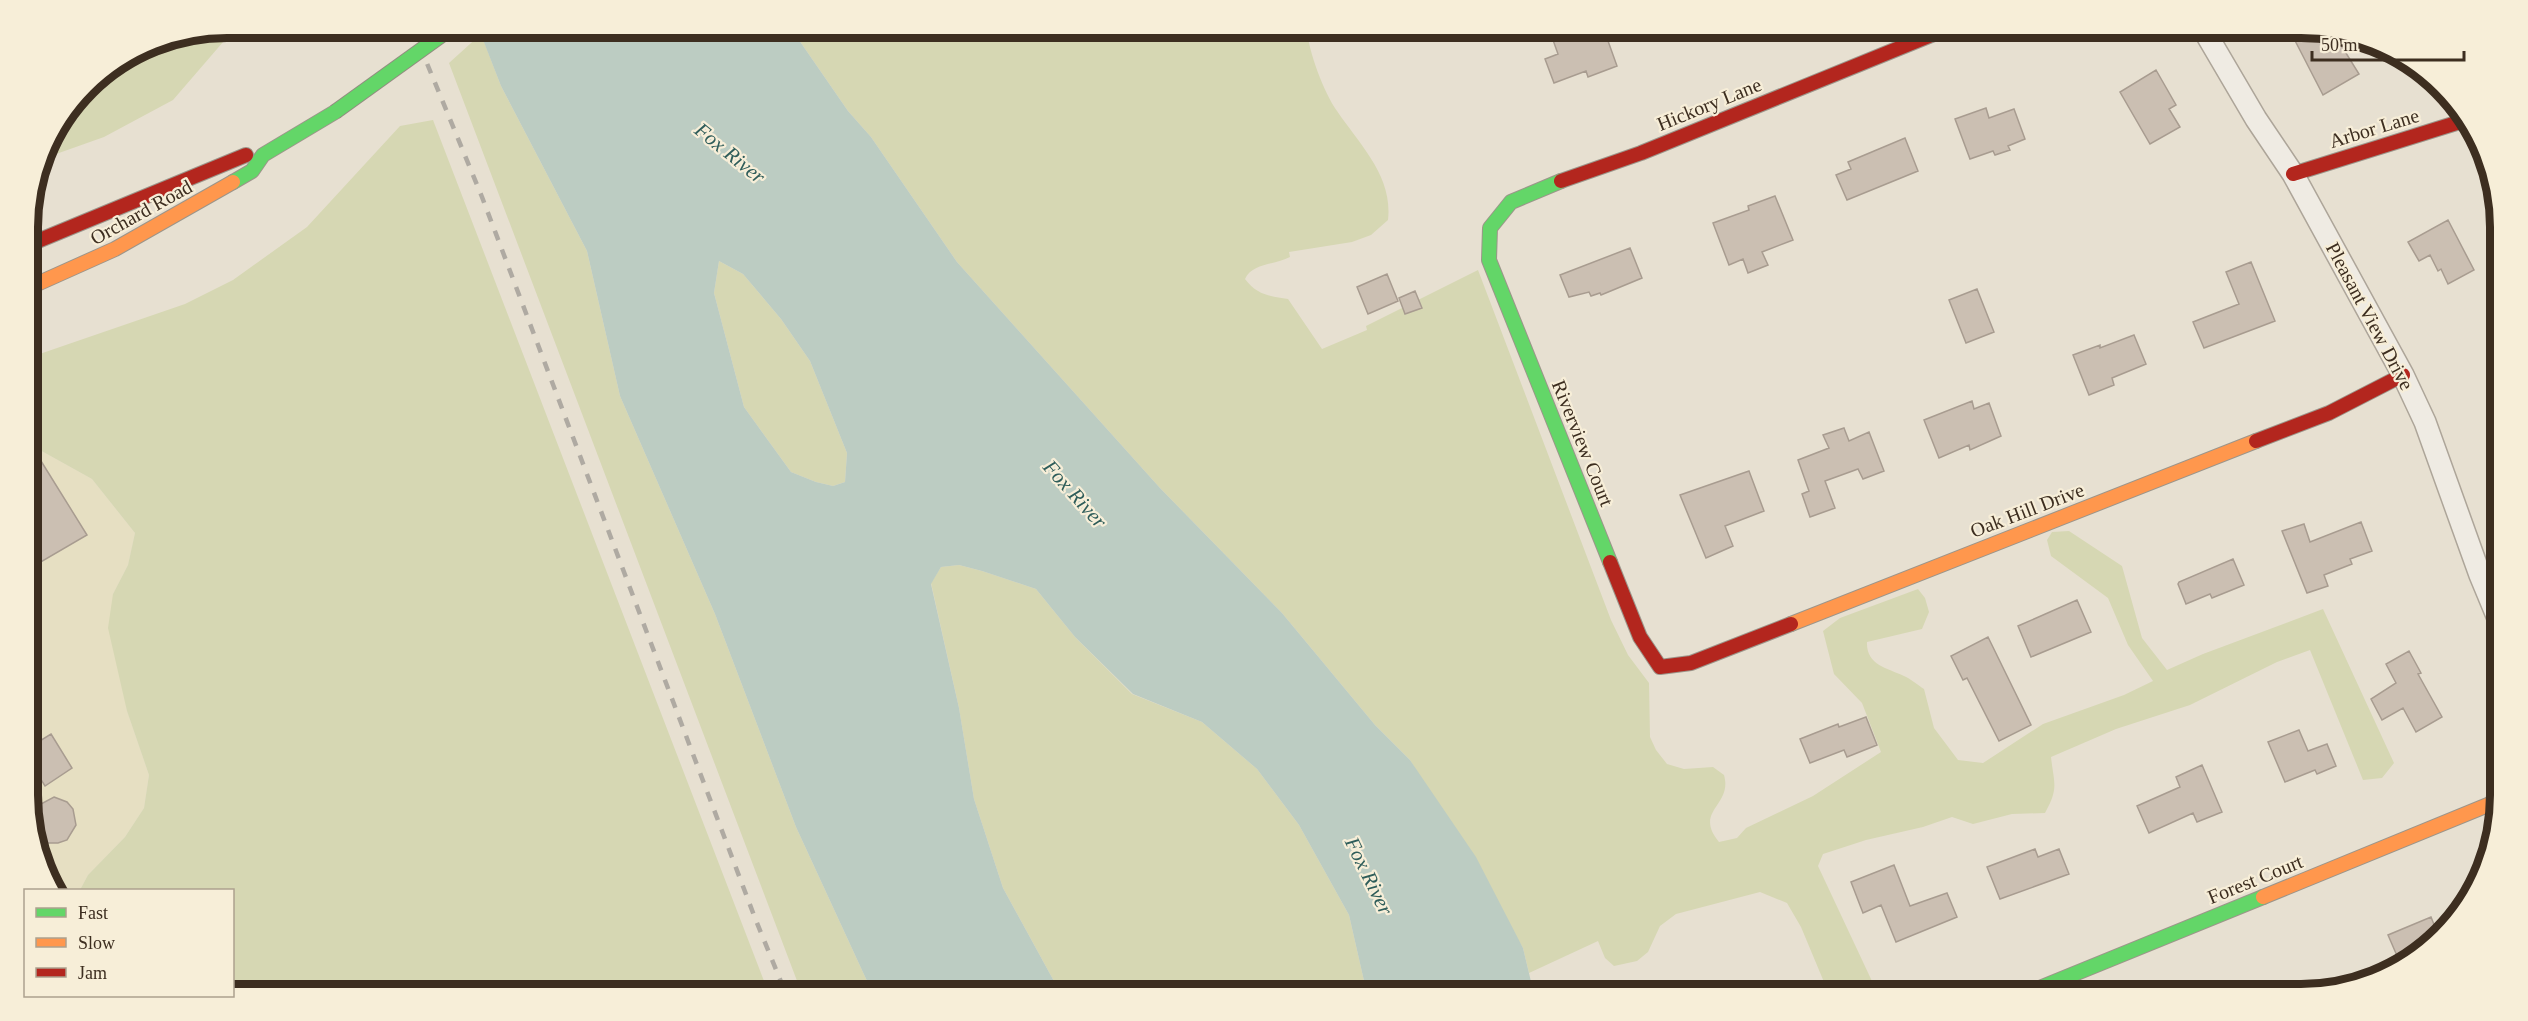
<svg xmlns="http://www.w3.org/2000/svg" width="2528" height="1021" font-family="Georgia,serif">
<rect width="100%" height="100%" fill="#e7e0d1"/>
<path fill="#e6dfc2" d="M29 444 92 479 135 533 128 565 113 594 127 711 149 775 144 808 125 837 88 875 80 890H59L31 833Z"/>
<path fill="#d6d7b3" d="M227 27H236L173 100 104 137 42 159 48 138 95 77 125 58 187 35Z
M790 27H1314L1307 29C1308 50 1324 93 1337 111 1360 145 1393 176 1388 220L1371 235 1352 242 1289 252 1290 257C1275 265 1252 263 1245 279 1257 295 1269 296 1288 299L1322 349 1367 330 1366 326 1478 270 1611 620 1628 655 1649 683 1650 737 1656 750 1667 764 1684 769 1713 767 1724 775C1733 806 1693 810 1719 842L1737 838 1746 828 1813 796 1881 752 1862 703 1834 674 1823 631 1840 618 1918 589 1925 598 1929 612 1922 629 1867 642C1866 665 1887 668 1904 676 1911 679 1918 685 1924 689L1934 728 1958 760 1983 763 2043 724 2124 695 2153 681 2128 645 2108 598 2051 556 2047 540 2052 532 2069 531 2122 566 2142 638 2167 670 2203 654 2323 609 2394 763 2382 778 2363 780 2310 650 2277 662 2190 705 2116 729 2051 757C2054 784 2059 788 2045 813L2012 814 1973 824 1952 817 1923 827 1866 840 1823 854 1818 866 1878 994H1829L1801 927 1787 903 1760 892 1676 914 1660 926 1648 952 1637 961 1614 966 1605 958 1598 941 1529 973 1523 948 1410 760 1375 725 1282 613 1160 488 957 262 871 137 848 111Z
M481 34 501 86 587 251 620 396 715 614 796 827 873 994H802L449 63Z
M433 120 769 994H233L232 890H80L88 875 125 837 144 808 149 775 127 711 108 628 113 594 128 565 135 533 92 479 29 444 28 358 185 304 233 280 307 227 400 126Z
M719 261 743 274 781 319 810 361 847 453 845 482 833 486 816 482 791 472 744 407 714 293Z
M959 565 982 571 1036 589 1075 637 1132 694 1202 722 1257 769 1299 825 1349 915 1367 994H1061L1003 888 974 799 959 708 931 583 941 567Z"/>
<path fill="#bcccc2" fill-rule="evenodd" d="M478 27H790L848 111 871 137 957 262 1160 488 1282 613 1375 725 1410 760 1476 857 1523 948 1534 994H1367L1349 915 1299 825 1257 769 1202 722 1133 694 1075 637 1036 589 982 571 959 565 941 567 931 584 959 708 974 799 1003 888 1061 994H873L796 827 715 614 620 396 587 251 501 86ZM719 261 743 274 781 319 810 361 847 453 845 482 833 486 816 482 791 472 744 407 714 293Z"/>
<path fill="#cbbfb2" stroke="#a89c90" stroke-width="1.5" d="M1589 27H1603L1617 66 1588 77 1586 71 1554 83 1545 59 1558 54 1553 40Z
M2288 27 2333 32 2359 74 2323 95Z
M2156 70 2176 105 2169 109 2180 127 2150 144 2120 92Z
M1986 108 1989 118 2014 109 2025 139 2008 146 2010 150 1995 155 1993 151 1970 159 1955 119Z
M1905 138 1918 171 1847 200 1836 175 1851 169 1848 162Z
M1775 196 1793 240 1762 252 1768 265 1748 273 1743 259 1729 265 1713 223 1749 210 1748 206Z
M2448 220 2474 270 2448 284 2441 269 2438 271 2430 255 2419 261 2408 242Z
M1630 248 1642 278 1601 295 1600 293 1591 296 1589 292 1569 297 1560 275Z
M2251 262 2275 321 2204 348 2193 322 2239 304 2226 272Z
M1387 274 1398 301 1368 314 1357 287Z
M1977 289 1994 332 1966 343 1949 300Z
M1415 291 1422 308 1405 314 1399 298Z
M2134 335 2146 364 2112 378 2114 385 2089 395 2073 355 2100 345V348Z
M1972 401 1974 409 1989 403 2001 436 1970 450 1969 445 1939 458 1924 420Z
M1844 428 1849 441 1869 432 1884 471 1863 479 1858 469 1825 481 1835 508 1810 517 1802 494 1809 491 1798 460 1829 448 1823 435Z
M41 461 87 535 39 563 29 547V468Z
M1749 471 1764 511 1725 526 1733 546 1706 558 1680 495Z
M2361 522 2372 551 2350 559 2352 564 2324 575 2328 586 2307 593 2282 531 2304 524 2310 542Z
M2233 559 2244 585 2212 598 2210 594 2186 604 2178 584 2179 582Z
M2077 600 2091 632 2031 657 2018 626Z
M1988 637 2031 725 1999 741 1967 678 1963 680 1951 656Z
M2409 651 2421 673 2418 674 2442 717 2416 732 2403 708 2382 720 2371 699 2396 683 2386 664Z
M1866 717 1877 745 1847 757 1844 750 1810 763 1800 739 1838 724 1839 727Z
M2299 730 2308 751 2327 744 2336 766 2317 774 2315 770 2285 782 2268 742Z
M51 734 72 768 45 786 30 762V747Z
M2202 765 2222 812 2197 822 2193 813 2149 833 2137 806 2180 787 2176 777Z
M54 797 67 802 73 809 76 825 67 840 58 843H47L35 833 32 821 39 805Z
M2035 849 2038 857 2059 849 2069 874 2000 899 1987 867Z
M1894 865 1910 906 1947 893 1957 917 1896 942 1881 905 1863 913 1851 882Z
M2431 917 2439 937 2423 953 2401 965 2388 935Z"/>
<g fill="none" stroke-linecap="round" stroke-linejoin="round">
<g stroke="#ada599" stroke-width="24">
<path id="street" d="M2202 27 2256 119 2293 174 2403 375 2425 422 2480 575 2500 623"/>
</g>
<g stroke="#9c958a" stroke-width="16">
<path id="fast" d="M1561 181 1511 202 1490 228 1489 260 1610 562
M233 182 252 171 263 155 335 112
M2025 994 2263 897"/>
</g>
<g stroke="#9c958a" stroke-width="16">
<path id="slow" d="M28 288 115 249 233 182
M1791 624 2256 441
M2263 897 2500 800"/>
</g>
<g stroke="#9c958a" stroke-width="16">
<path id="jam" d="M2293 174 2466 120
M1561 181 1641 153 1951 27
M28 245 246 155
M2256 441 2329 413 2403 375
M1610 562 1640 637 1660 667 1691 663 1791 624"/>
</g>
<use href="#street" stroke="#efebe3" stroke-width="21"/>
<use href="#fast" stroke="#63d668" stroke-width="14"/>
<use href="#slow" stroke="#ff974d" stroke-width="14"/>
<use href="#jam" stroke="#b3261e" stroke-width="14"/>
<path stroke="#afaaa2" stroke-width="4.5" stroke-dasharray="10 10" stroke-linecap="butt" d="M412 27 482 197 755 918 786 994"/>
<g stroke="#928b80" stroke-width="16" stroke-linecap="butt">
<path id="fast-bridge" d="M335 112 453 27"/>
</g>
<use href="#fast-bridge" stroke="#63d668" stroke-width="14"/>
</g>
<g text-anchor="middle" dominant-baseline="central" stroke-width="4.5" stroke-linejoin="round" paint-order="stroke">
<g font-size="20" fill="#3d2e20" stroke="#f7eed8">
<text transform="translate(1709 104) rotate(-22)">Hickory Lane</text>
<text transform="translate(2374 128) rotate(-17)">Arbor Lane</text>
<text transform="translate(141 212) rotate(-29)">Orchard Road</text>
<text transform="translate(2370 316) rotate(62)">Pleasant View Drive</text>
<text transform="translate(1583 443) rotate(68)">Riverview Court</text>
<text transform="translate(2027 510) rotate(-21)">Oak Hill Drive</text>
<text transform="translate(2255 879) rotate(-22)">Forest Court</text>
</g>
<g font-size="21" font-style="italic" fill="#2f5d5a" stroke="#f7eed8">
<text transform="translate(730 153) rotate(39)">Fox River</text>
<text transform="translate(1075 494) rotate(48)">Fox River</text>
<text transform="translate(1369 876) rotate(64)">Fox River</text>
</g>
</g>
<path d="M0 0H2528V1021H0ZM227 38H2301A189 189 0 0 1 2490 227V795A189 189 0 0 1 2301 984H227A189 189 0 0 1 38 795V227A189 189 0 0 1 227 38Z" fill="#f7eed8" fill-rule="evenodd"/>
<path fill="none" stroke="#3d2e20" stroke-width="8" d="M227 38H2301A189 189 0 0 1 2490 227V795A189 189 0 0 1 2301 984H227A189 189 0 0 1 38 795V227A189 189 0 0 1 227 38Z"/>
<rect x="24" y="889" width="210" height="108" fill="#f7eed8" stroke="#ada18e" stroke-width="1.5"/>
<rect x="36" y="908" width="30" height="9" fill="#63d668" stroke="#ada18e" stroke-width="1.5"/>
<text x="78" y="919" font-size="18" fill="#3d2e20">Fast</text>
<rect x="36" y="938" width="30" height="9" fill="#ff974d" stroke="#ada18e" stroke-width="1.5"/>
<text x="78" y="949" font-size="18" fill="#3d2e20">Slow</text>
<rect x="36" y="968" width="30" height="9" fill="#b3261e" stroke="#ada18e" stroke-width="1.5"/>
<text x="78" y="979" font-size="18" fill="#3d2e20">Jam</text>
<path d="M2312 51v9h152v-9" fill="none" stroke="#3d2e20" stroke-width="3"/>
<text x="2321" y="51" font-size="18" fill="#3d2e20" stroke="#f7eed8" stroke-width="4.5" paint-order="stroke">50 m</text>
</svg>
